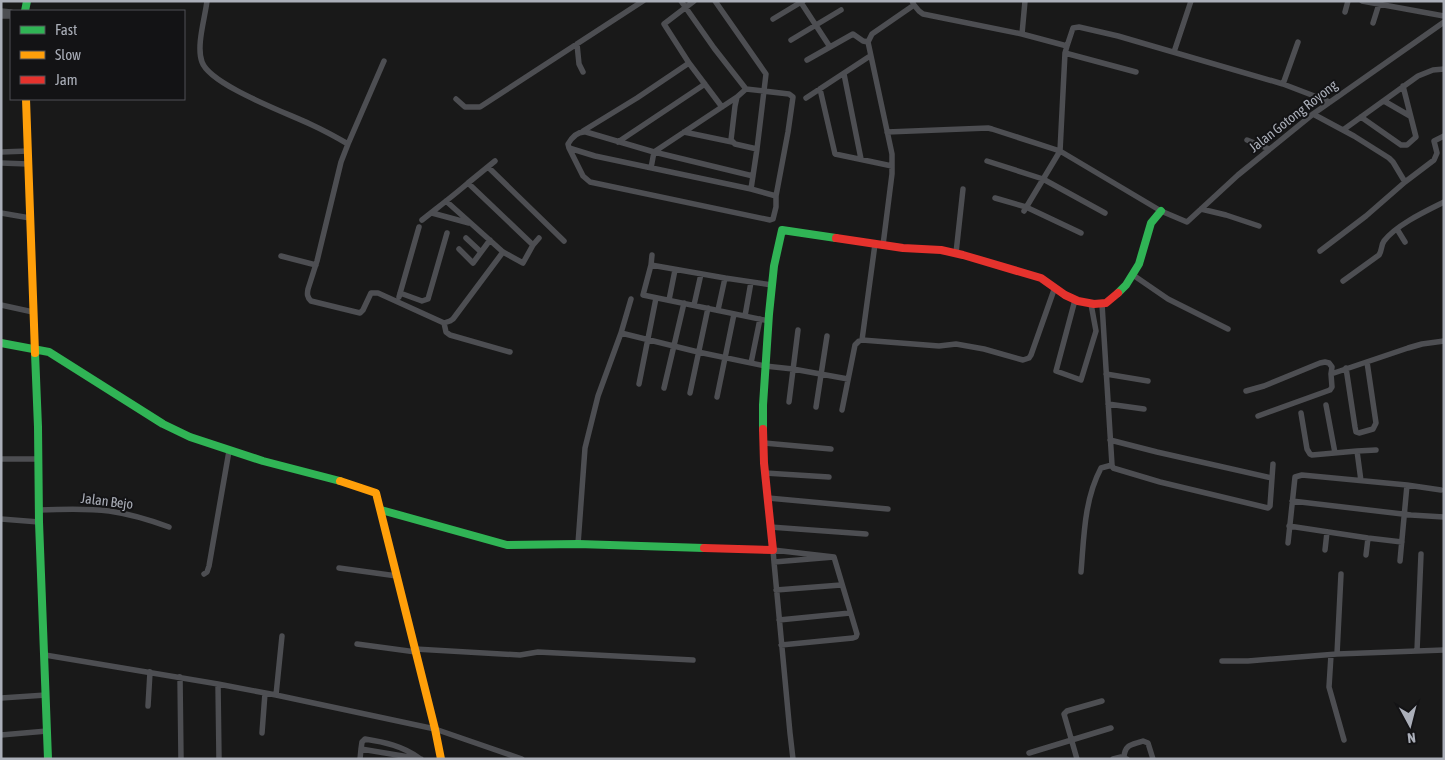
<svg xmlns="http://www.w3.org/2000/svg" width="1445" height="760" font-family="'Asap Condensed',sans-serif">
<rect width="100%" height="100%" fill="#191919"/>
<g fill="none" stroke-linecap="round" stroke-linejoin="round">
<path stroke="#4d4e52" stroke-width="5.5" d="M207 1C205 18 196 46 202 62 210 85 287 113 310 124 323 130 336 137 348 144L341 162 317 261 308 289C307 294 307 297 311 301L360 313 363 310 371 293H378L444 323 450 321 453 319 503 252
M715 1 766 74 757 149
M800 1 830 47 853 34 863 41 868 42
M1362 1 1444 16
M914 5 919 11 923 14 1022 34 1067 46 1065 53 1060 151 1024 211
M1 11 11 12
M1345 12 1348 1
M1 16H11
M773 19 803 1
M1373 23 1379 4
M1022 34 1025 1
M791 40 841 10
M577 44 579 64 583 72
M1067 46 1073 28 1079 27 1118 36 1283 84 1330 102
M1174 52 1191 1
M1065 53 1136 72
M807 60 830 47
M689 63 722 107
M844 74 861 159
M1283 84 1298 42
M746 89 789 94 793 97 788 132 776 196
M820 89 835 154 892 166
M806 98 870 56
M456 99 465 107H480L643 1
M1384 101 1410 116
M1313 114 1354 136 1389 158 1393 162 1405 182
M1361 117 1401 145H1407L1416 137 1403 86
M1343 130 1418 76 1433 70 1444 69
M583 131 637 98 689 63 664 24 694 1
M684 132 732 142
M887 132 988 128 992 129 1060 151 1161 211 1187 222 1238 175 1313 114 1444 22
M1247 140 1269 149
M618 142 705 84
M348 144 384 61
M569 148 583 176 590 182 770 220 773 219 776 207V196L751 189 757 149 735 144 731 140 735 106 737 97 746 89 714 48 681 1
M1 152 28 151
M987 161 1043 179 1105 213
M1 163 28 164
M488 167 564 241
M651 168 654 152 737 97
M468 183 495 161
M751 189 595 156 569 148 568 144C572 137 578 131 586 132L654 152 753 176
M995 198 1026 207 1081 233
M1201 209 1226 215 1259 226
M1 213 30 218
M432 213 469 223
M422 220C437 208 453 196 468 183L533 245 523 263 503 252 446 201
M1397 229 1405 242
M466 238 481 252
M875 244 862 340 939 346 956 344 984 349 1023 360 1029 358 1031 355 1055 287
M533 245 539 238
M883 245 892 174V154L868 42 872 34 914 5 912 1
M459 249 473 263 490 240
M1320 251 1366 216 1405 182 1434 160 1437 153 1434 141 1444 136
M956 253 963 189
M281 256 316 265
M651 265 652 255
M1133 275 1168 299 1228 329
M1343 281 1379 255C1382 251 1381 245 1384 241 1396 225 1426 211 1444 202
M400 293 422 301 428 299 447 233
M399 297 419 227
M631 299 621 333 698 352 765 366 793 369 848 379
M669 300 675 270
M1075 300 1056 371 1081 380 1096 331 1091 304
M1102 304 1112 465 1113 468 1160 482 1268 508 1270 506 1273 464
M1 305 33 312
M694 305 701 274
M718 310 725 278
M745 316 751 282
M769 321 643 295 651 265 725 278 772 285
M444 323 446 332 450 335 510 352
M751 363 760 319
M1346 368 1355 427 1356 432 1359 433 1373 429 1376 423 1367 362
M1106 374 1148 381
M639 384 656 298
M664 388 684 303
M1246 391 1264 386 1320 363 1325 362 1329 363 1332 367 1331 374 1408 348 1422 344 1444 341
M690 393 708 308
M717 397 734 314
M789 402 798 330
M1108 404 1144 409
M1326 405 1335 453
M816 407 827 336
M842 410 855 345 859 341 862 340
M1301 413 1307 449 1310 454 1312 455 1357 451 1361 481
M1258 416 1330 390 1332 387 1331 374
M1110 440 1157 452 1272 478
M764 443 831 449
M1357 451 1376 450
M1 459H38
M765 473 829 477
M768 498 888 509
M1292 501 1411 515 1444 517
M39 510C62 509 86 508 109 511 130 514 150 520 169 527
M1 519 39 522
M1289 526 1368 538 1402 542
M770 527 866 534
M1288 543 1295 477 1302 475 1407 485 1441 490
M578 544 585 448 598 396 621 333
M1325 550 1327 532
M1366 555 1368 538
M1400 561 1407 485
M774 562 834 557 773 550 774 562 790 733 793 759
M339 568 397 576
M1081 572C1084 537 1084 500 1101 468L1112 465
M204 574 207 572 209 566 229 451
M776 590 841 585
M779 620 850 613
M357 644 416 652
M781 645 853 638 856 637 857 634 834 557
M415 649 520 655 538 652 693 660
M1417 651 1421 554
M1337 654 1341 574
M45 655 218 684 276 695 435 729 522 759
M1331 655 1329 687 1344 740
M1222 661H1248L1337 654 1444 650
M180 677 181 759
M218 684 219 759
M276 695 282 636
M1 698 46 695
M148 706 150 672
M262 733 265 693
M1 735 47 731
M1029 753 1111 728
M1124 757C1125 744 1132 745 1143 741L1148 743 1153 759
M419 758C403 746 384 742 365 739L362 742 361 749 421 759
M360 759 361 749
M1077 759 1064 714 1067 711 1102 701
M1113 759 1121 757 1127 759"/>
<path stroke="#30b455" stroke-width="8" d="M25 11 27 1
M1118 293 1126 285 1139 264 1151 223 1161 211
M1 343 49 352 163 424 190 437 263 461 340 481
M35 353 38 427 39 522 48 759
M763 429V405L769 314 774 266 782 230 836 238
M381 510 507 545 578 544 704 548"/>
<path stroke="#ff9f0a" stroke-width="8" d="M26 99 35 353
M340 481 376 493 435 729 441 759"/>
<path stroke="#e5322d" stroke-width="8" d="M836 238 903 248 941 250 963 255 1041 278 1065 295 1078 301 1094 304 1106 303 1118 293
M704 548 773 550 764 463 763 429"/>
</g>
<g text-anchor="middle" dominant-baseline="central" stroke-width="4" stroke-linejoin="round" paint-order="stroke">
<g font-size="14" fill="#abafb9" stroke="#131315">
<text transform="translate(1293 116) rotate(-38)">Jalan Gotong Royong</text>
<text transform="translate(107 501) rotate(7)">Jalan Bejo</text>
</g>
</g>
<rect width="1445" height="760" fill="none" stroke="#abafb9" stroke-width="5"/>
<rect x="10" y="10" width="175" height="90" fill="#131315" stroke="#505157"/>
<rect x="20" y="26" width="25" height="8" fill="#30b455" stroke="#505157"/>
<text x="55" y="35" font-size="15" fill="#abafb9">Fast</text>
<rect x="20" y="51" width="25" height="8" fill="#ff9f0a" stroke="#505157"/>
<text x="55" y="60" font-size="15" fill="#abafb9">Slow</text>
<rect x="20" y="76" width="25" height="8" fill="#e5322d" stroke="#505157"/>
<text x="55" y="85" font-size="15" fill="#abafb9">Jam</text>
<g transform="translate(1410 725) rotate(173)" stroke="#131315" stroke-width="4" paint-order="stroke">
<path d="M0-4L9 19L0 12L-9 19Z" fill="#abafb9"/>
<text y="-8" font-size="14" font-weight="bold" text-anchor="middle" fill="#abafb9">N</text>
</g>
</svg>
